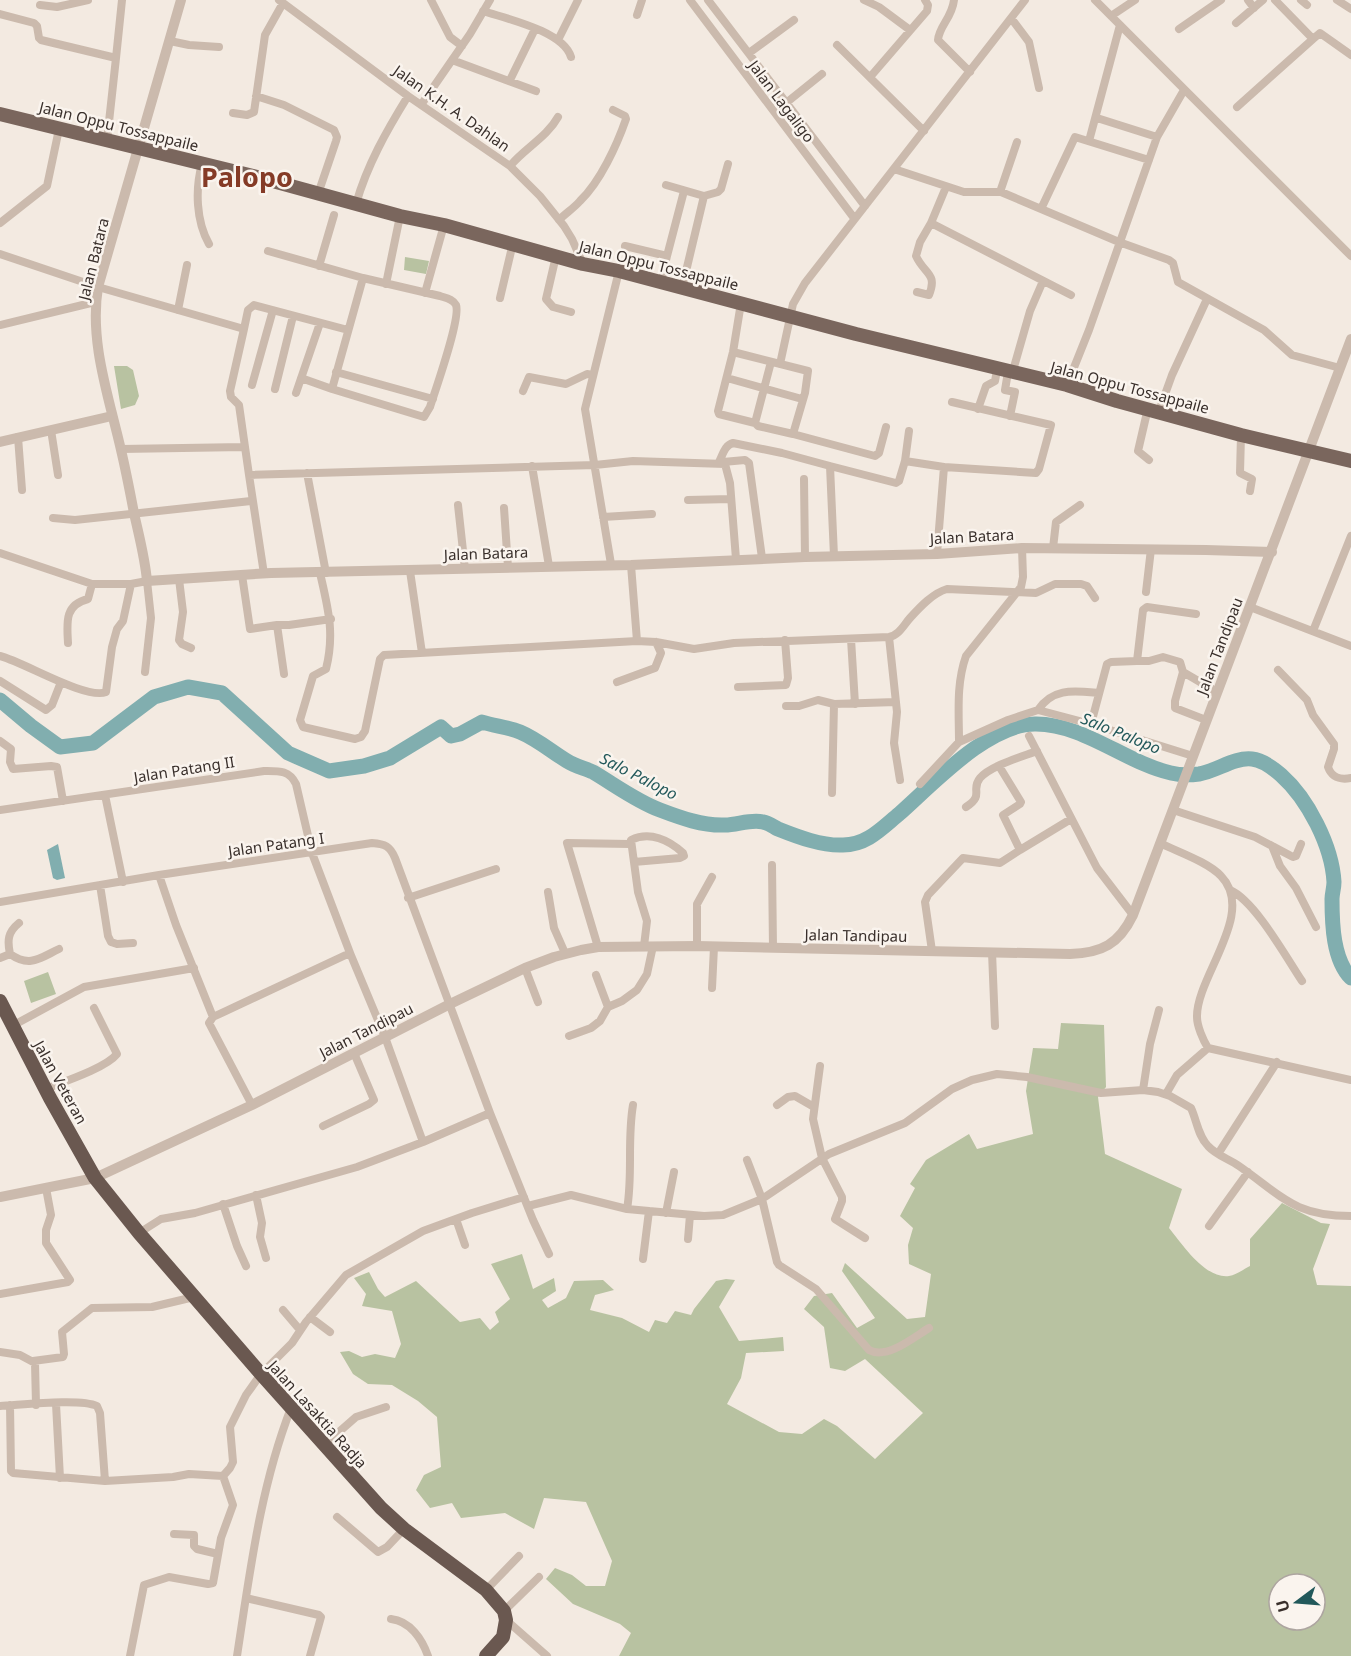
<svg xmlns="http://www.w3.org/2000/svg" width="1351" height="1656" font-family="'Noto Sans',sans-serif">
<rect width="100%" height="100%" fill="#f3eae1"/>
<path fill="#b8c2a1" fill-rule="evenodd" d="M405 257 429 261 426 274 404 270Z
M114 366H127L133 370 139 396 135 405 121 409Z
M48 972 56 994 31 1003 24 981Z
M1061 1023 1104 1025 1106 1087 1098 1097 1105 1154 1182 1189 1169 1228C1183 1245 1205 1279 1229 1276 1236 1275 1244 1269 1250 1266V1239L1282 1203 1321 1223 1330 1224 1313 1269 1317 1285 1351 1286V1656H619L631 1633 620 1624 573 1604 546 1579 555 1568 572 1575 586 1586H605L612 1561 586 1502 544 1498 534 1529 505 1513 461 1518 452 1503 430 1508 416 1490 424 1475 441 1467 437 1417 418 1401 392 1385 368 1384 353 1374 340 1352 349 1351 362 1357 375 1354 395 1358 401 1344 392 1311 362 1306 366 1294 354 1278 369 1272 378 1289 385 1297 416 1281 460 1322 480 1318 490 1330 499 1322 495 1312 510 1299 491 1264 522 1254 533 1289 554 1278 556 1291 542 1300 548 1308 566 1298 574 1281 603 1280 614 1290 595 1295 590 1310 622 1318 649 1332 655 1320 667 1323 675 1311 691 1315 694 1309 716 1281 726 1279 735 1280 719 1307 739 1341 783 1337 784 1351 746 1353 741 1378 727 1404 779 1432 802 1434 824 1419 837 1426 875 1459 923 1413 865 1359 845 1371 830 1368 824 1327 804 1309 814 1296 832 1293 857 1328 875 1318 842 1271 845 1263 907 1319 925 1317 931 1274 909 1264 908 1245 913 1228 900 1216 915 1188 910 1184 926 1160 969 1134 977 1149 1033 1134 1026 1091 1033 1048 1058 1049ZM1279 1584H1315V1620H1279Z"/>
<path fill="#81aeaf" d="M58 844 65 878 57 880 53 878 47 850Z"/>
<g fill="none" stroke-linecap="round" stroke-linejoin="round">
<path stroke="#81aeaf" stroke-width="15" d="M0 700 31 726 60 747 93 743 154 697 188 687 222 693 288 753 329 771 364 766 390 758 441 727 451 736 460 734 482 722C494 726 508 727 520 732 537 739 552 752 567 761 575 766 584 768 593 772 615 785 636 801 660 810 681 818 703 826 725 825 737 825 751 819 763 822 769 823 774 827 778 829 798 837 822 846 843 845 867 845 882 828 899 814 933 784 989 723 1036 724 1084 724 1126 763 1171 773 1179 775 1191 775 1199 774 1217 771 1234 757 1252 759 1263 760 1273 768 1281 775 1308 799 1332 846 1334 882 1334 888 1332 894 1332 899 1332 924 1333 960 1351 978"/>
<path stroke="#cbbaad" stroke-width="8" d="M279 0 408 96 510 166 540 196 564 226 572 239 583 264
M431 0 450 37 462 46
M690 0 854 218
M708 0 865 206
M864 0 879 7 910 30
M954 0C952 18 939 26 938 40L970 72
M1095 0 1351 256
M1248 0 1254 8
M1301 0 1307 5
M1337 0 1351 9
M40 5 57 7 88 0
M483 11C507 19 563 31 571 57
M0 14 34 23 37 26 39 38 41 40 116 58 107 140
M637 15 642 0
M1111 16 1135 0
M1011 18 1029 42 1039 88
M1236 23 1263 0
M1179 29 1221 0
M1313 39 1320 33 1351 55
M558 40 578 0
M170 41 189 45 219 47
M837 45 924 131
M749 53 794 20
M116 58 122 0
M452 60 536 91
M871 76 927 11 928 5 925 0
M510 80 535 29
M256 96 284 105 334 130 337 137 336 141 318 194
M786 103 822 74
M421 105 470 34 490 0
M1237 107 1313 39 1275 0
M233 113 247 115 254 112 265 35 283 3
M1157 137 1184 90
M1089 141 1120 25
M202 164C195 189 196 221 209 244
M510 166C525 148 547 137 558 117
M894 169 964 192H1001L1119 242 1169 260 1173 263 1178 282 1264 330 1292 355 1340 368
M666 185 704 196 682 288
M946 187 931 223 1071 295
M1000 192 1017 142
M704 196 718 192 721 189 728 164
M356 204C367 165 387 130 408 96
M1041 209 1075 137 1149 160
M559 220C566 213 574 208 580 201 600 182 617 145 626 119L625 116 613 110
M0 223 47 186 59 129
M625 246 667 256 661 283
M268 251 363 278
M0 254 98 287 244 329 230 391 231 397 239 405 249 475
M556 256 546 299 553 307 571 312
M667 256 684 191
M319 266 334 215
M363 278 440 296C446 298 453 299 456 305 461 318 435 391 430 407L424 417 332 389Z
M386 284 400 216
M917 292 929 295C938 273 924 274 916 256L920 242 931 223
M425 293 444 225
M500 298 513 243
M741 303 733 352 718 411 719 414 755 423 758 426 793 434 875 456 879 453 886 427
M178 310 187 265
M0 325 95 302
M244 329 248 310 254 305 348 330
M733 352 808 371 805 393 793 434
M780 364 793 304 805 283 1025 0
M336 372 433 399
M1008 372 1005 390 1015 392 1010 416
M1012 374 1030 311 1043 281
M301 378 332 389
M727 378 802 399
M252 385 273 310
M1067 385 1089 330 1157 137 1097 118
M275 389 293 316
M523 391 529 377 566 384 587 374 593 375
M296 393 320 323
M1148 408 1138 451 1149 460
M978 409 986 386 995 381 997 370
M1159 411 1172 375 1207 299
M755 423 771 362
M51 430 58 475
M1241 435 1240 473 1252 479 1250 491
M18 437 22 490
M121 449 244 447
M905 461 944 467
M719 462C723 454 725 445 733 443L782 453 830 466 834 556
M723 462 745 460 749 463 762 558
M532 466 549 566
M830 466 896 483 899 481 905 461 909 431
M307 473 326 573
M804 479 805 557
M688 500 731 499
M458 505 465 569
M504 508 508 567
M603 517 652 514
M53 518 75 520 251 501
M1053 548 1056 522 1080 505
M0 553 92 584H131L147 581 151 618 145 672
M937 554 944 467 1036 473 1039 469 1051 425 952 402
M611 564 585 409 619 271
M631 565 637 641
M410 571 422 653
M320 573C328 608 335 633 326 669L313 676 300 720 303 727 355 739 361 737 365 731 380 659 384 655 637 641 656 642 694 649 734 643 889 637C899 635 903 626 910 618 920 607 933 593 947 589L1036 593 1055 584H1081L1087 586 1095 598
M264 574 249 475 595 465 633 461 725 464 730 483 736 559
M242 575 250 629 277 625
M179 579 183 612 179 640 182 644 191 648
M1146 592 1151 549
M1250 607 1351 646
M1313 631 1351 536
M889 637 897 712 894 743 900 780
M851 639 855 704
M68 643C67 623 64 605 88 599L92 584
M0 656C24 662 86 700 106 692L112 647 117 629 123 621 131 584
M1137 661H1149L1163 657 1180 662 1183 672 1217 692
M1278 670 1307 700 1313 715 1334 744V749L1328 767C1332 778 1340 780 1351 778
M1183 672 1175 701V708L1206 720
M284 674 277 625H289L331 619
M0 681 46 710 52 705 61 682
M617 682 655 668 661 653 656 642
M738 687 786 685 788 678 785 640
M786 706H799L818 700 834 704 896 702
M1038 710C1053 687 1075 691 1099 693
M1091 724 1107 664 1111 662 1137 661 1143 610 1147 607 1196 614
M1029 736 1097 868 1133 915
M0 741 11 749 10 762 13 769 51 766 57 767 63 801
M959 742C959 713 956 684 966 656L1021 587 1023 577 1022 548
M920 784 959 742 1008 720 1038 710 1091 724 1193 756
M832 793 834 704
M105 795 123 882
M966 807C985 795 970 790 980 778 990 766 1021 757 1037 751
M0 810 264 771C279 771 289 770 296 784L312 853 350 953
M1173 810 1255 837 1293 857 1296 856 1301 844
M1160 843C1178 852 1208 862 1221 876 1257 913 1196 977 1197 1017 1197 1026 1203 1040 1208 1048L1351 1080
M1272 846 1280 866 1296 888 1316 927
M1020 850 1071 819
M634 862 680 858 684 856 683 853C669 840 650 831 631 840L638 892 647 921 644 946
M772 865 773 948
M159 875 176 925 213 1017 209 1023 252 1105
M100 885 108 936 111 942 117 944 133 943
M1230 890C1255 901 1286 957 1302 981
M548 892 554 928 565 953
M408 898 496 869
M0 902 159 875 372 843C385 844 390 846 395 858L490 1113 423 1142 385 1037 350 953 213 1017
M697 946V904L712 877
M598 947 567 843 630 844
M932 951 925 902 928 895 963 858 1000 863 1020 850 1003 815 1020 804 1021 802 999 766
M992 952 995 1026
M10 954C7 940 8 932 19 923
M0 958 10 954C30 968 40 958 59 949
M525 968 538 1002
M596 975 608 1007
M712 988 714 947
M12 1026 84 987 194 968
M569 1036 591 1028 600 1021 608 1007 622 1001 637 990 647 974 653 946
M820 1066 813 1119 822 1158 842 1197V1201L835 1219 865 1238
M45 1089C63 1082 106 1068 117 1054L94 1008
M1143 1090 1150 1044 1159 1010
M1166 1094 1177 1075 1208 1048
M777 1105 788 1097 795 1096 814 1107
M490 1113 533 1220 549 1254
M323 1126 369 1104 374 1100 354 1053
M1218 1154 1277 1062
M747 1160 762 1199 777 1262 779 1265 816 1289 869 1350C887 1360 914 1337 929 1328
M256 1195 262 1223 260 1237 266 1258
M223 1204 237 1246 246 1266
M528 1206 571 1195 627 1209 704 1216 723 1215 762 1199 829 1154 905 1123 952 1089 972 1080 997 1074 1027 1077 1101 1093 1143 1090 1158 1092 1170 1096 1191 1108C1197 1121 1198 1136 1208 1146 1216 1155 1229 1159 1239 1166 1282 1196 1294 1216 1351 1216
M627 1209C633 1175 627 1140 633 1105
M666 1213 674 1172
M456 1219 465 1245
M1209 1226 1248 1172
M139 1233 161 1219 195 1213 357 1167 423 1142
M688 1239 690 1215
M643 1259 649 1211
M0 1294 68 1282 70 1280 46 1243V1230L51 1215 46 1188
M283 1310 300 1330
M310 1317 330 1332
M0 1352 20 1355 35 1363 36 1405
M33 1361 63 1357 64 1354 62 1332 92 1308 152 1307 194 1297
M56 1404 60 1478
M0 1406C21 1405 80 1398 97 1406L100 1413 105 1481 13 1473 11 1471 10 1405
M324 1445 356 1417 386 1407
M223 1476 230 1468 233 1462 230 1427 246 1395 261 1374 292 1343 306 1322 346 1275 423 1231 472 1213 524 1197
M105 1481 173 1477 189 1474 223 1476 233 1505 221 1538 213 1583 208 1584 169 1577 144 1585 130 1656
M337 1517 378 1552 387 1547 404 1529
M174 1534 194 1535V1546L197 1549 218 1554
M486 1590 519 1556
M246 1598 319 1615 321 1617 310 1656
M504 1611 539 1577
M391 1619C410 1621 422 1639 428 1656
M506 1620 547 1656
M237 1656C250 1572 260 1488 291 1408"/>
<path stroke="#cbbaad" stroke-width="10" d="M181 0 98 287C89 342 109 397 121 450 126 471 130 492 134 513 139 536 145 558 147 581L271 573 631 565 805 557 937 554 1022 548 1206 550 1272 552
M0 442 112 416
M0 1197 95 1178 252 1105 450 1004 525 968 554 957 581 950 598 947 697 946 1070 954C1102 953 1119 944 1133 915L1351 339"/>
<path stroke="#7a665d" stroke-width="14" d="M0 114 269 180 400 216 444 225 583 264 619 271 856 334 1067 385 1117 401 1241 435 1351 461"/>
<path stroke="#6a5850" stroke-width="14" d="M0 1001 50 1098 95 1178 139 1233 261 1374 381 1508 404 1529 486 1590 504 1611 506 1620 503 1637 486 1656"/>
</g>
<g text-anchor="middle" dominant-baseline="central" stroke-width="5" stroke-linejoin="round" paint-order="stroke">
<g font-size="15" fill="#392f2b" stroke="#faf4ee">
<text transform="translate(782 101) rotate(53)">Jalan Lagaligo</text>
<text transform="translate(452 108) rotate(35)">Jalan K.H. A. Dahlan</text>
<text transform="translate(119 126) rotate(14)">Jalan Oppu Tossappaile</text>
<text transform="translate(93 259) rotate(-76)">Jalan Batara</text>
<text transform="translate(659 265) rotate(14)">Jalan Oppu Tossappaile</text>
<text transform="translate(1130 387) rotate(15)">Jalan Oppu Tossappaile</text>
<text transform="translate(972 536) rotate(-3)">Jalan Batara</text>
<text transform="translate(486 553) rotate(-2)">Jalan Batara</text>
<text transform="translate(1219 646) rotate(-69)">Jalan Tandipau</text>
<text transform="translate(184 769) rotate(-9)">Jalan Patang II</text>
<text transform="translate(276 844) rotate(-8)">Jalan Patang I</text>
<text transform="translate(856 935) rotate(1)">Jalan Tandipau</text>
<text transform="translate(366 1030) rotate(-27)">Jalan Tandipau</text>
<text transform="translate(61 1082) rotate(61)">Jalan Veteran</text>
<text transform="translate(318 1414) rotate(48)">Jalan Lasaktia Radja</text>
</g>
<g font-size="16" font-style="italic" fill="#22585a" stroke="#faf4ee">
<text transform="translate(1121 733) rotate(22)">Salo Palopo</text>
<text transform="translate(639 776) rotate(27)">Salo Palopo</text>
</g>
<g font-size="27" font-weight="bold" fill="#853b27" stroke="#faf4ee">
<text x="247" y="176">Palopo</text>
</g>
</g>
<g transform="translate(1297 1602) rotate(254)"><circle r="28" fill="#faf4ee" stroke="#ada5a0" stroke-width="1.5"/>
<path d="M0-4.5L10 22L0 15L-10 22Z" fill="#22585a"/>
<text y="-9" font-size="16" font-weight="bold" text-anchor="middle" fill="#392f2b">U</text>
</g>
</svg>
